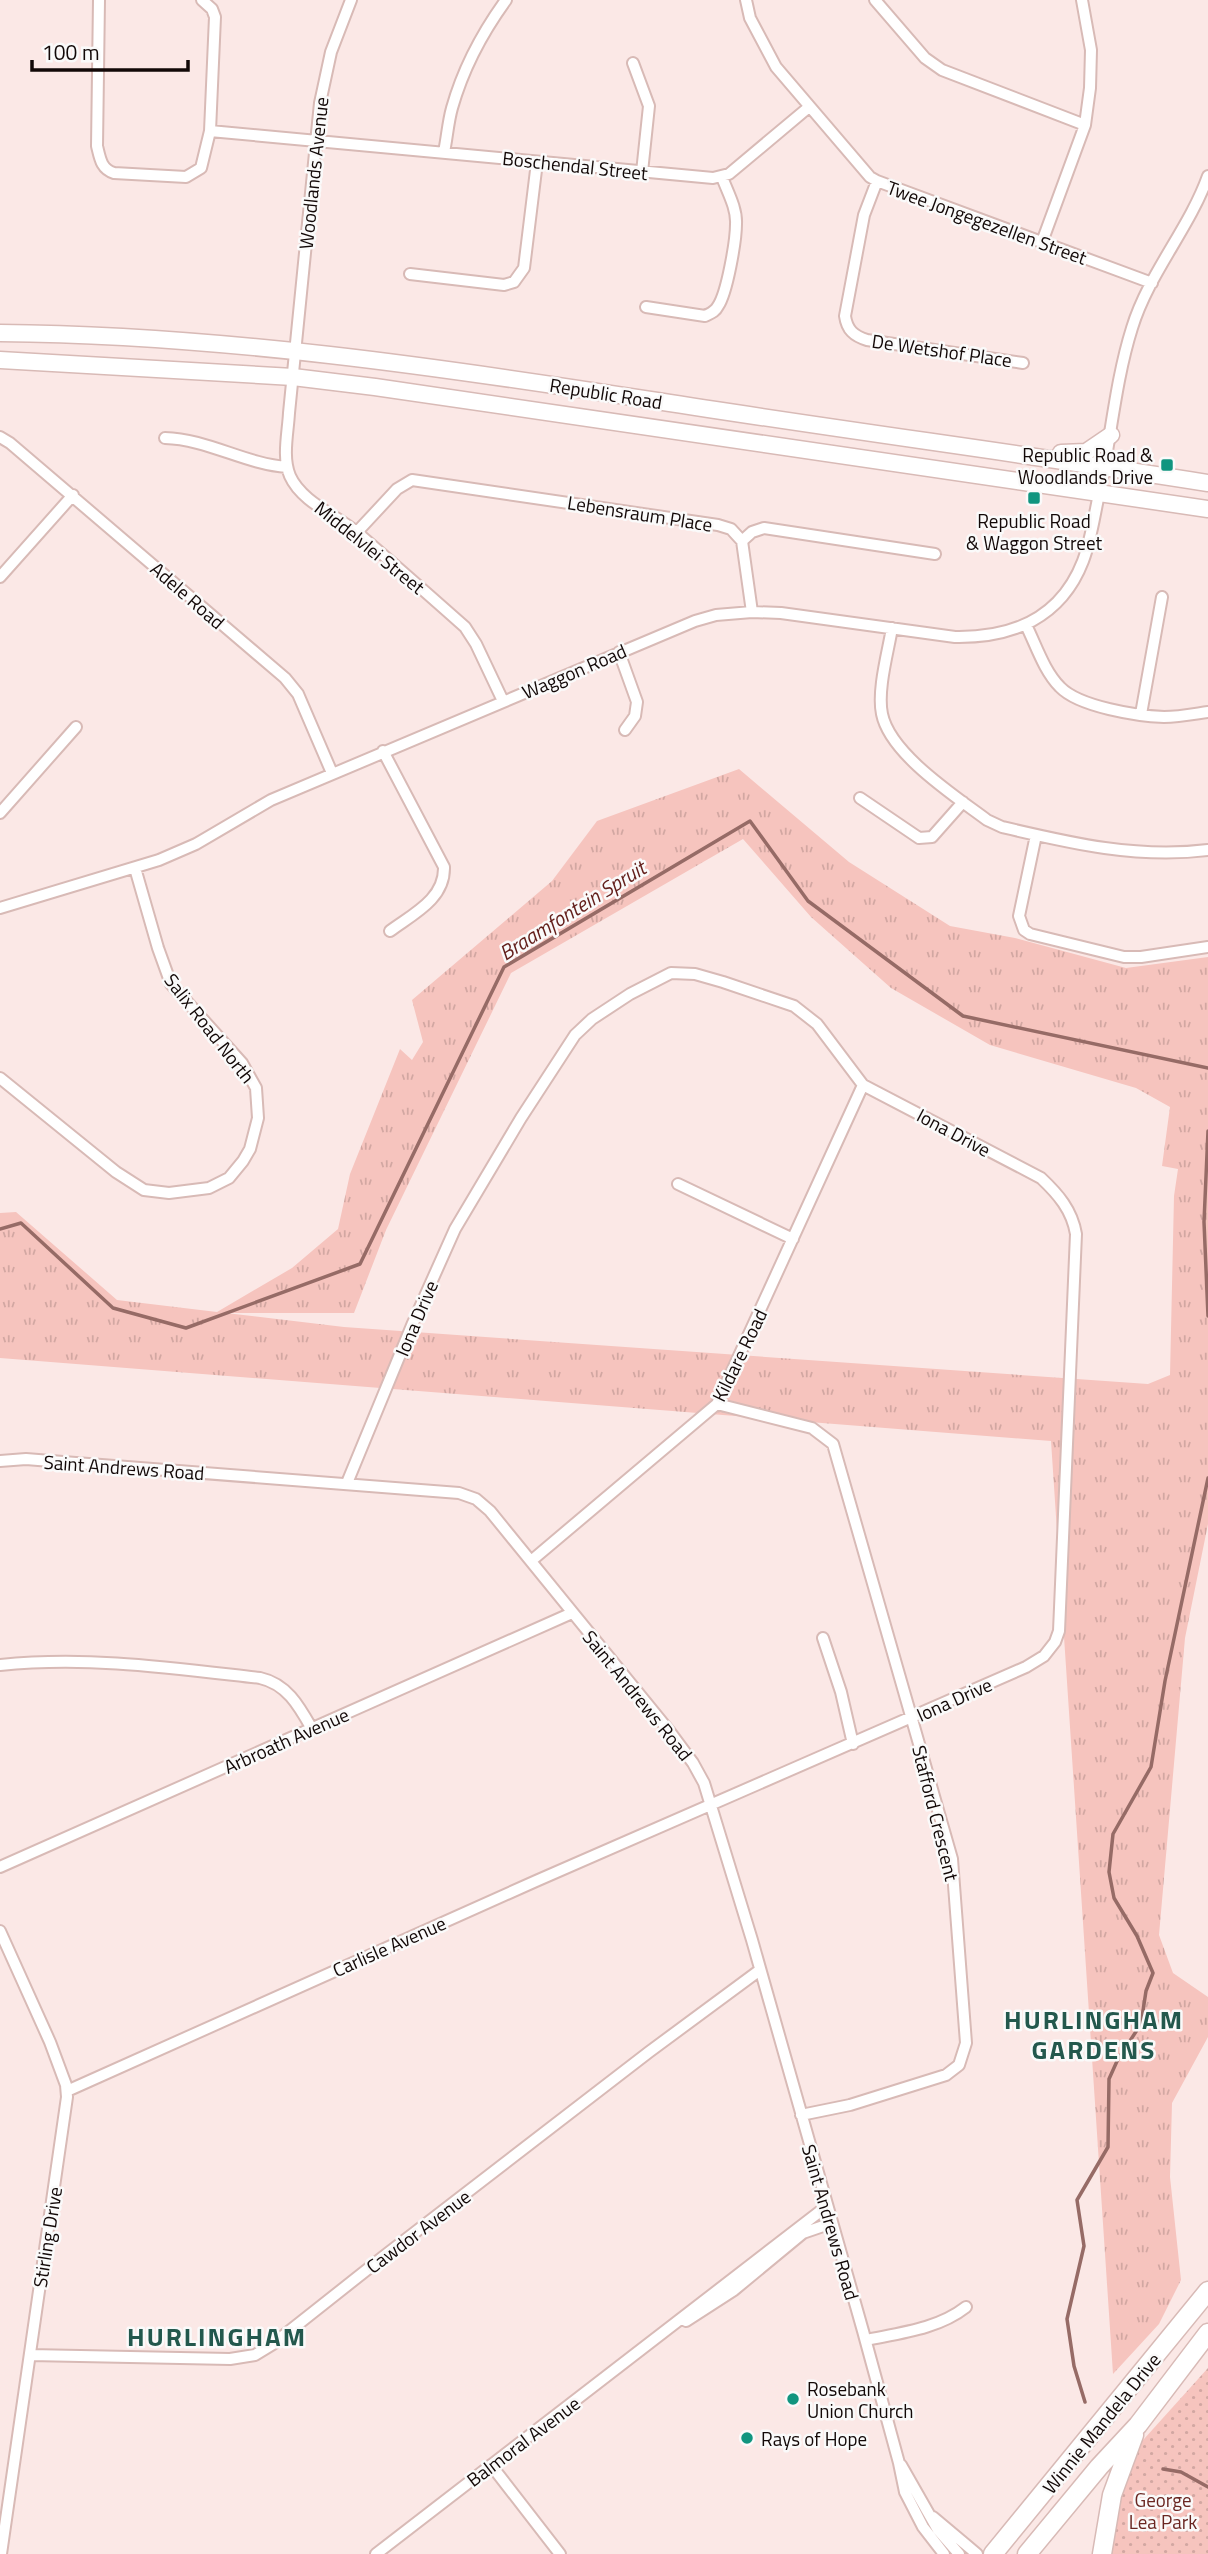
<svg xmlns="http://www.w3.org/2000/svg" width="1208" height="2554" font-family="'Titillium Web',sans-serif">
<defs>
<pattern id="grass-dots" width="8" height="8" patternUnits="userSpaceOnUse" patternTransform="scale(1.75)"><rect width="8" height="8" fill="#f6c4be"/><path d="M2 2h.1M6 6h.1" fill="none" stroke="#d2a7a2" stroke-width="1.8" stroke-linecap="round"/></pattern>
<pattern id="park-tufts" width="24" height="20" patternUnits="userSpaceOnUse" patternTransform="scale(1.75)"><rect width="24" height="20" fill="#f6c4be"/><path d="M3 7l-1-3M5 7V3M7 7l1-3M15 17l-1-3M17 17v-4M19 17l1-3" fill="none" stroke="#d2a7a2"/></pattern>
</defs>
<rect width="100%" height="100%" fill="#fbe8e6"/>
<path fill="url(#grass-dots)" d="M1208 2368V2554H1112L1108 2540 1135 2449Z"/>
<path fill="url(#park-tufts)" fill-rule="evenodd" d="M739 769 849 862 950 926 1015 938 1126 968 1208 957V1524L1185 1638 1159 1935 1173 1973 1208 1997V2037L1172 2103 1170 2177 1181 2280 1159 2324 1113 2374 1051 1441 0 1358V1213L16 1212 117 1300 217 1312 292 1268 338 1229 350 1174 400 1049 412 1060 423 1042 412 1000 552 881 597 821ZM743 839 811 917 891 988 990 1045 1136 1088 1170 1107 1162 1166 1178 1169 1174 1196 1170 1375 1148 1384 344 1327 226 1313H354L386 1230 511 973Z"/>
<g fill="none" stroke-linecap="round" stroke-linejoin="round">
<path stroke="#966b66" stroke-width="3.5" d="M1208 1131 1204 1222 1208 1316
M0 1229 21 1223 113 1308 186 1328 360 1264 504 967 750 821 808 901 963 1016 1208 1068
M1085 2402 1074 2366 1067 2319 1084 2246 1077 2200 1108 2147 1109 2079 1118 2059 1141 2024 1146 1991 1153 1973 1137 1936 1114 1898 1109 1872 1113 1834 1151 1767 1165 1681 1208 1478
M1163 2469 1181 2472 1208 2487"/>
<g stroke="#d8bab6" stroke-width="14">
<path id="minor" d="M99 0 97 146C100 158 101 169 114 173L186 177 201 168 210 131 215 17 212 9 202 0
M351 0 331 52 320 103 289 413C288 433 282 457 290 476 302 503 339 516 360 535 395 565 430 596 465 627L476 644 503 701
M746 0 750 18 776 67 870 177 877 181 1152 283
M875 0 925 58 942 70 1085 125
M633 63 649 106 642 172
M210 131 713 178 729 174 809 107
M444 152C447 138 448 122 452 108 463 69 482 33 506 0
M877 181 864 215 845 316C847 330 854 336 867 340L1023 363
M1042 242 1085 125 1090 88 1091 50 1082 0
M410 274 504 285 514 282 524 268 537 162
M646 307 705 316C711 313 715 312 718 306 727 293 736 241 736 224 737 208 727 191 722 177
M0 437 10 443 285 678 298 694 332 773
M165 438C207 439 245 464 287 467
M357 532 397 489 412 480 718 525 731 529 742 541 752 612
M742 541 752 532 764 528 935 554
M0 577 73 495
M1026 625C1036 645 1044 671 1060 687 1079 707 1138 716 1164 717 1179 717 1194 714 1208 712
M892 628C888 652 877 690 882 714 890 754 955 796 987 820L1002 827C1070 843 1137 859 1208 850
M619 652 637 702 635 716 625 730
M1141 714 1162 597
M383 751 444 867C445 899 413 914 390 931
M860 798 919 838 932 837 963 802
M0 813 76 727
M1036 835 1019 916 1024 930 1030 934 1124 957H1141L1208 947
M0 908 159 860 196 844 271 800 695 621 716 615 752 612 781 613 955 637C1012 638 1061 618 1083 561 1091 540 1094 517 1099 494 1111 439 1115 382 1132 328 1149 273 1189 229 1208 176
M0 1078 116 1172 144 1190 169 1193 209 1188 229 1178 243 1161 250 1149 258 1118 256 1088 242 1063 171 984 158 948 135 868
M678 1184 793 1239
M717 1404 812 1428 833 1444 952 1859 966 2043 959 2065 946 2075 850 2105 801 2115
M0 1461 26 1459 63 1462 459 1493 476 1499 490 1511 670 1732 693 1763 704 1783 752 1940 863 2331 899 2463 905 2492 923 2527 944 2554
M531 1561 717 1404 863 1085
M823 1638 841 1692 853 1744
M0 1665C89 1656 172 1668 260 1678 287 1684 299 1706 312 1729
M0 1867 572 1613
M0 1931 50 2042 66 2085 67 2097 1 2554
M67 2091 536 1881 1026 1667 1044 1656 1055 1642 1059 1631 1076 1234C1072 1210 1058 1194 1041 1178L863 1085 817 1024 794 1006 723 982 695 974 671 973 630 994 592 1019 575 1035 521 1118 455 1229 413 1323 347 1483
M686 2321 734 2290 803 2233 832 2223
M866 2340C900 2333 938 2329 966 2307
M30 2355 230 2359 255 2355 273 2344 383 2257 649 2052 760 1970
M491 2465 560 2554
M901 2465 938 2530 959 2554
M933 2517 977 2554
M376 2554 827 2206"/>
</g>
<g stroke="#d8bab6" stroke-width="19">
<path id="secondary" d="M0 333C220 335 440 367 657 401 841 430 1025 454 1208 483
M0 360 293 377 375 387 1208 509
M1061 453 1086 452 1111 435"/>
</g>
<g stroke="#d8bab6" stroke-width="21">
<path id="primary" d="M993 2554 1208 2291
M1027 2554 1099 2467 1138 2425 1208 2333
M1102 2554 1112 2495 1134 2435"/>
</g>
<use href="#minor" stroke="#fff" stroke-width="10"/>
<use href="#secondary" stroke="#fff" stroke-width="16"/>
<use href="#primary" stroke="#fff" stroke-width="18"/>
</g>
<g fill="#11957f" stroke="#fafafa" stroke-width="2.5">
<rect x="1160" y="458" width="14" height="14" rx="3.5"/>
<rect x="1027" y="491" width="14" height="14" rx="3.5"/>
<circle cx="793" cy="2399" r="7"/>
<circle cx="747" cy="2438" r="7"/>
</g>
<g text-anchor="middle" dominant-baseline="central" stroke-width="5" stroke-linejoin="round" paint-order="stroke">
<g font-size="19" fill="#120807" stroke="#fafafa">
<text transform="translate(575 165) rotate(6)">Boschendal Street</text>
<text transform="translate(313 173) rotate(-84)">Woodlands Avenue</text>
<text transform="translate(987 222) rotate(20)">Twee Jongegezellen Street</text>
<text transform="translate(942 350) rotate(8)">De Wetshof Place</text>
<text transform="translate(606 393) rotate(9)">Republic Road</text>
<text transform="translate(640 513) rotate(9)">Lebensraum Place</text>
<text transform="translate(370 547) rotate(39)">Middelvlei Street</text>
<text transform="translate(188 595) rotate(41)">Adele Road</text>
<text transform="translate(574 671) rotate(-23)">Waggon Road</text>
<text transform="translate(210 1028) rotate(52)">Salix Road North</text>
<text transform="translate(954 1132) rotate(28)">Iona Drive</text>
<text transform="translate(416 1318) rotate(-67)">Iona Drive</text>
<text transform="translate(739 1355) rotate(-64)">Kildare Road</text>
<text transform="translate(124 1467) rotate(4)">Saint Andrews Road</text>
<text transform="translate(638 1695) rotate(51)">Saint Andrews Road</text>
<text transform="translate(954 1699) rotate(-24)">Iona Drive</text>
<text transform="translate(286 1740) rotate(-24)">Arbroath Avenue</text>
<text transform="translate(936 1813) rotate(76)">Stafford Crescent</text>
<text transform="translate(389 1946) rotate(-24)">Carlisle Avenue</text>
<text transform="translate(831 2222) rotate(74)">Saint Andrews Road</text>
<text transform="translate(418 2231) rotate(-37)">Cawdor Avenue</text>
<text transform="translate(47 2237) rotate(-81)">Stirling Drive</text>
<text transform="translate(1101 2423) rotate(-51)">Winnie Mandela Drive</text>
<text transform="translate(523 2441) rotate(-37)">Balmoral Avenue</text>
</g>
<g font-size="19" fill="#120807" stroke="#fafafa" text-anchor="start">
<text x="1153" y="454" text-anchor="end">Republic Road &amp;<tspan x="1153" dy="22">Woodlands Drive</tspan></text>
<text x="1034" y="520" text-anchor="middle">Republic Road<tspan x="1034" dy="22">&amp; Waggon Street</tspan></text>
<text x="807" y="2388">Rosebank<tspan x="807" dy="22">Union Church</tspan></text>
<text x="761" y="2438">Rays of Hope</text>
</g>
<g font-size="19" fill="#6a2621" stroke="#fafafa">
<text x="1163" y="2499">George<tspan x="1163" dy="22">Lea Park</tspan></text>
</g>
<g font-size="21" font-style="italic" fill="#621e1a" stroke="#fafafa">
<text transform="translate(572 910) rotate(-32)">Braamfontein Spruit</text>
</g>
<g font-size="26" font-weight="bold" letter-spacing="2" fill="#23584d" stroke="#fafafa">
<text x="1094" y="2019">HURLINGHAM<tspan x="1094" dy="30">GARDENS</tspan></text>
<text x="217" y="2336">HURLINGHAM</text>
</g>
</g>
<path d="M32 60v10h156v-10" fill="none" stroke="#120807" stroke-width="3.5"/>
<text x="42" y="60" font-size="21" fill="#120807" stroke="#fafafa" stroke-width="5" paint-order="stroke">100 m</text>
</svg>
